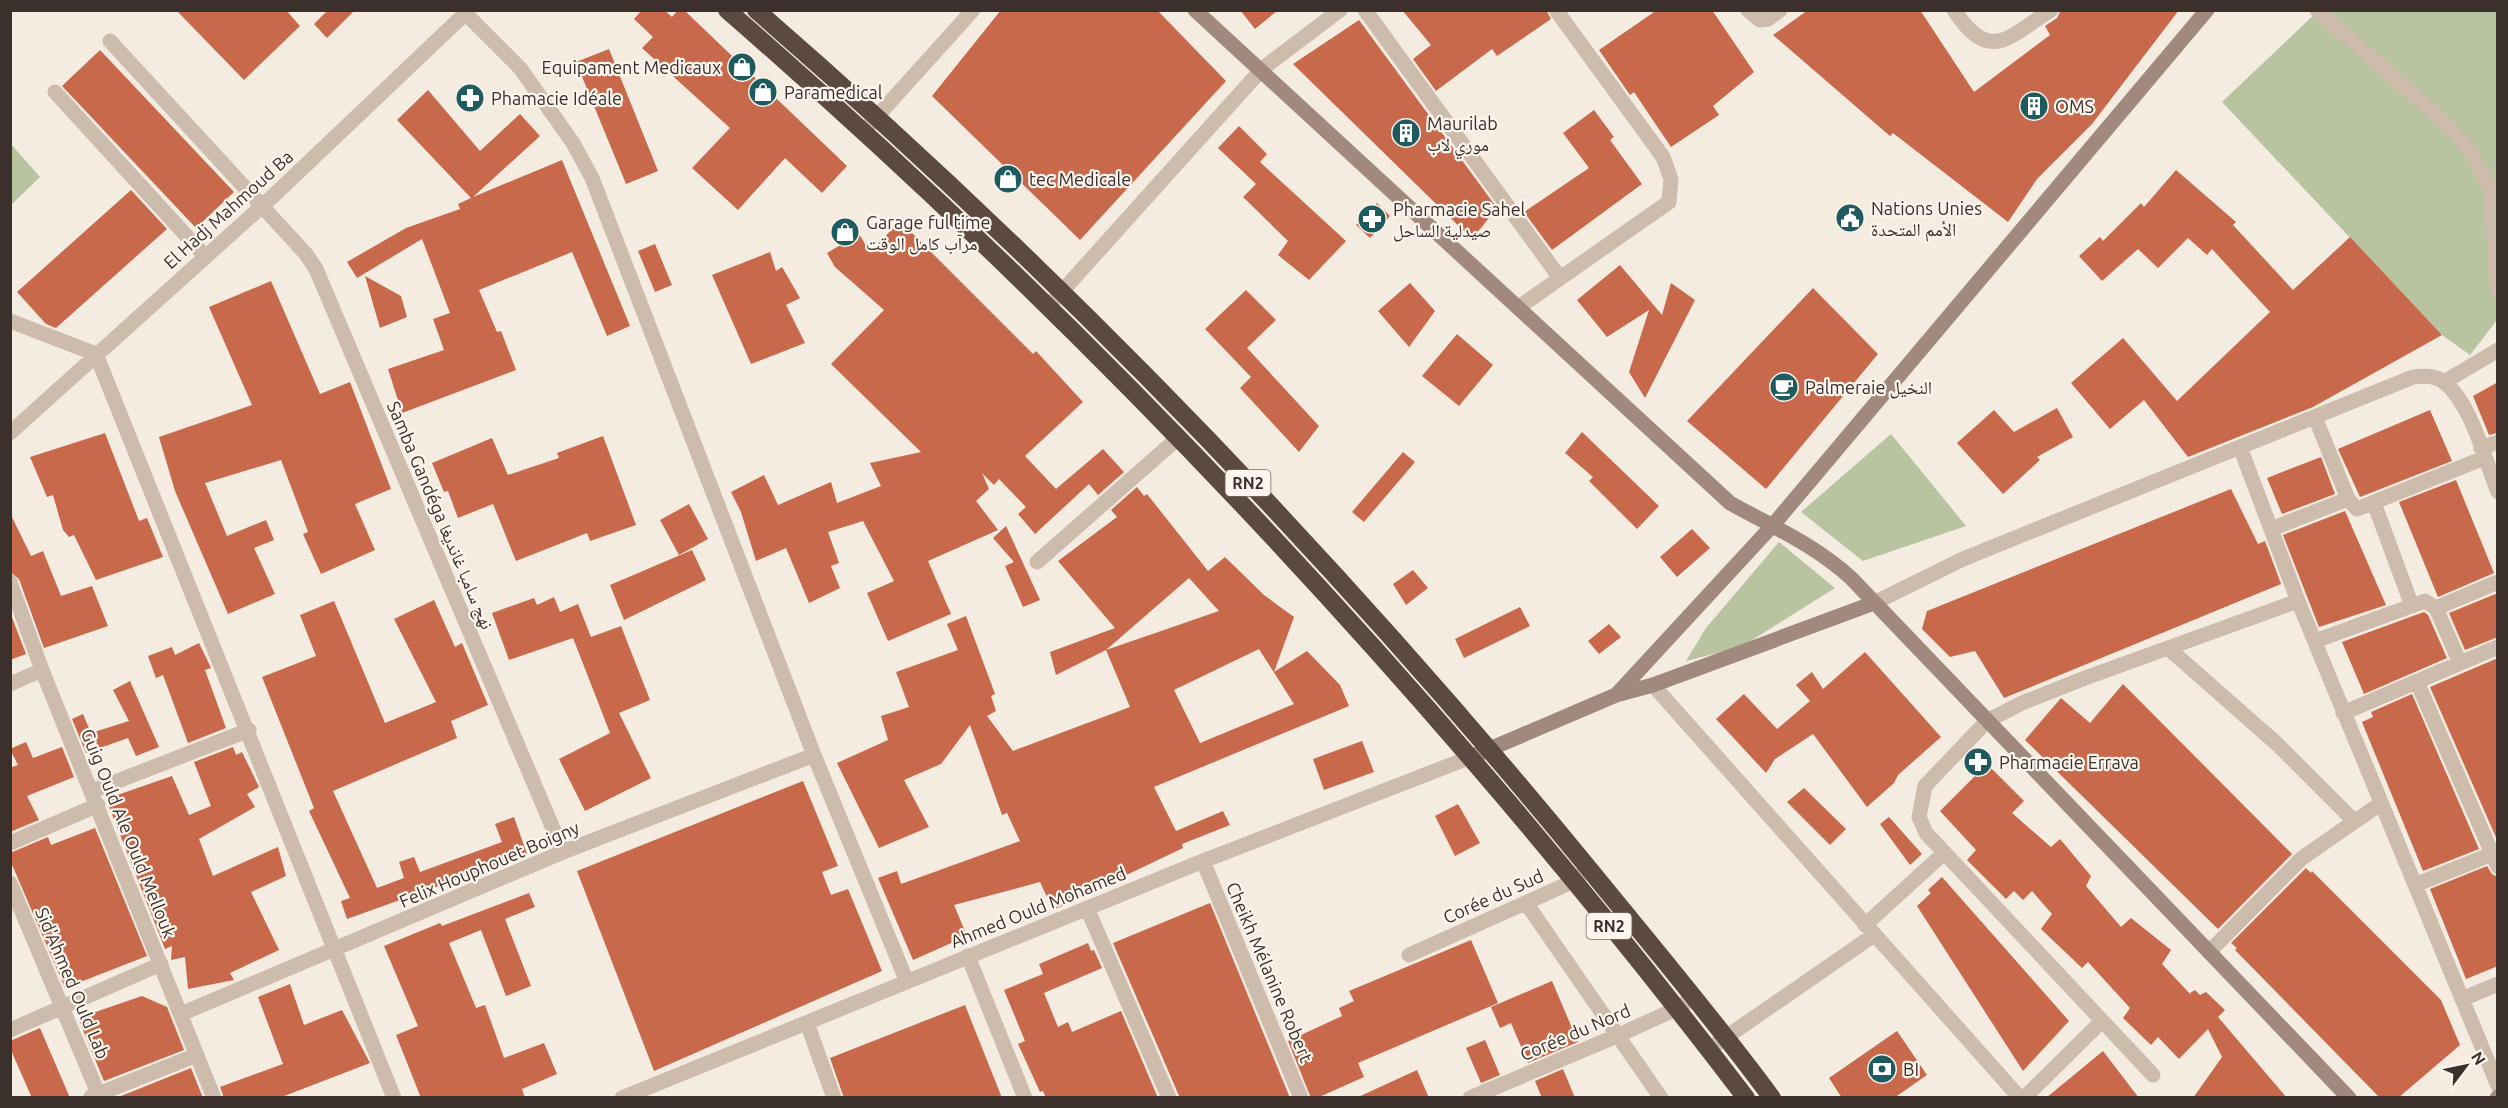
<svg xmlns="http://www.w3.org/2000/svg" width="2508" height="1108" font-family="Ubuntu,'Noto Naskh Arabic',sans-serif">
<rect width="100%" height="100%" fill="#f4ebe1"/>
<path fill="#b8c4a0" d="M2318 11H2497V320L2470 355 2442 335 2222 102Z
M11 144 40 177 11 205Z
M1891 434 1966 526 1863 561 1801 512Z
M1779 542 1835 588 1741 647 1686 661 1706 628Z"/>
<path fill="#c8694b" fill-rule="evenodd" d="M176 10H286L300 26 244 80Z
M328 10H355L327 38 314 24Z
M642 10H664L672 17 678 10H684L847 166 822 193 785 158 738 210 692 168 730 128 642 48 653 37 634 19Z
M1001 10H1157L1226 81 1080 240 932 96Z
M1240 10H1278L1255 29Z
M1402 10H1546L1551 19 1497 56 1492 49 1436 91 1413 59 1431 45Z
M1657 10H1712L1754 72 1713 106 1719 115 1671 147 1634 92 1630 95 1599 50Z
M1808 10H1920L1974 92 2050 35 2045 26 2057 18 2061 10H2179L2092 124 2037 179 2008 222 1893 133 1890 136 1773 35Z
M1359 20 1497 208 1472 239 1293 64Z
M609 49 658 171 626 184 576 62Z
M100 50 234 192 196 228 62 86Z
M428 90 480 151 520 114 540 136 473 197 562 160 630 326 607 336 572 252 479 290 497 332 501 331 516 370 402 413 388 369 444 350 433 319 450 313 422 239 357 278 347 262 406 228 460 209 458 204 471 198 397 120Z
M1594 110 1614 137 1610 140 1642 184 1552 250 1524 212 1589 168 1563 133Z
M1239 126 1267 154 1260 162 1346 241 1309 280 1278 255 1288 241 1243 197 1256 184 1218 148Z
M2176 170 2236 222 2233 225 2293 290 2350 237 2442 335 2313 407 2188 457 2144 400 2110 429 2071 383 2123 338 2177 401 2270 312 2212 249 2207 255 2188 238 2158 268 2138 249 2102 281 2079 256 2100 237 2103 241 2141 203 2144 207Z
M131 190 167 229 56 328 46 324 17 292Z
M1377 203 1390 216 1370 238 1356 225Z
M900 221 1033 354 1036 351 1083 402 1025 456 1056 489 1103 449 1124 472 1098 495 1089 484 1035 534 1018 514 1026 507 999 479 994 485 982 473 989 489 976 501 998 530 928 561 951 614 888 641 867 593 894 581 863 521 828 532 839 563 831 566 840 588 809 603 786 548 756 561 741 512 731 492 764 475 778 505 831 482 837 503 881 486 870 463 921 452 831 364 884 310 835 267 827 253 859 234 870 252Z
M655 244 672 285 655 292 638 251Z
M770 252 776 271 782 267 800 298 786 305 805 343 751 364 712 275Z
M1620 265 1662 315 1671 283 1695 300 1645 398 1629 372 1649 310 1607 337 1577 300Z
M365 276 401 296 407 317 380 328Z
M271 281 320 394 350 382 391 489 355 504 375 550 321 574 303 534 308 532 281 460 205 483 227 536 266 520 274 540 254 548 275 594 228 614 175 491 159 437 252 405 209 307Z
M1410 283 1435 311 1409 347 1378 311Z
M1813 288 1878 354 1766 489 1687 421Z
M1246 290 1276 320 1247 348 1319 426 1299 452 1240 388 1251 377 1205 329Z
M1457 334 1493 365 1459 406 1422 376Z
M2498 382V433L2489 435 2473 396Z
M2057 408 2073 437 2037 457 2040 460 2003 494 1957 443 1994 410 2014 432Z
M2430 410 2452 461 2360 497 2338 449Z
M1582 432 1659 506 1637 529 1589 481 1593 477 1565 453Z
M105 433 139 521 147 518 163 557 96 580 74 535 69 537 63 530 53 495 47 497 30 457Z
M603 436 636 525 590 541 587 533 516 561 493 504 458 518 448 491 444 492 432 463 492 438 508 475 559 458 557 453Z
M1403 452 1415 462 1364 522 1352 512Z
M2321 457 2335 494 2282 514 2267 478Z
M2456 480 2494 573 2438 597 2399 502Z
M1137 487 1144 496 1147 494 1208 571 1225 557 1264 595 1294 617 1274 672 1307 651 1340 685 1349 706 1154 787 1176 831 1223 811 1230 825 1182 844 1183 848 1053 910 1040 882 954 905 967 936 913 960 878 878 897 871 901 884 1020 841 1007 813 1002 815 970 725 941 764 904 780 929 827 879 848 837 763 888 740 881 716 909 707 896 672 958 650 947 624 966 616 995 694 991 696 996 711 987 716 1013 751 1130 707 1106 650 1219 611 1189 578 1106 650 1056 675 1050 652 1115 628 1058 561 1117 517 1111 510ZM1259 649 1294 704 1200 743 1174 690Z
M2231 489 2258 544 2265 541 2281 584 2004 698 1975 651 1950 657 1922 629 1927 611Z
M689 504 708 539 679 555 660 520Z
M2345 511 2386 605 2319 627 2283 535Z
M10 513 31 556 43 551 61 596 92 586 108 626 44 648 19 579 10 572Z
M1006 526 1040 600 1023 607 1005 566 1014 562 993 538Z
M1692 529 1710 548 1677 577 1660 557Z
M692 550 706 580 624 620 610 585Z
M1413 570 1428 588 1406 605 1393 584Z
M2498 593V637L2465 650 2449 613Z
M554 597 560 612 578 604 591 637 621 626 650 700 619 713 651 778 585 811 559 759 610 733 573 638 509 660 492 613 534 598 537 605Z
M434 600 455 647 462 643 488 705 451 721 457 738 333 791 377 888 404 878 399 862 414 857 420 872 502 842 495 824 514 817 527 854 347 919 341 901 350 898 309 811 314 808 262 677 316 656 300 615 334 601 385 723 436 702 394 619Z
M1520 607 1530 626 1464 658 1455 639Z
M10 612 26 654 10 660Z
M2424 612 2428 615 2447 658 2364 694 2342 642Z
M1609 624 1621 637 1599 654 1588 641Z
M199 643 211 668 205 670 226 728 188 743 163 675 156 678 148 656 172 647 175 655Z
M1865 652 1941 737 1898 775 1894 783 1867 807 1813 734 1775 759 1766 773 1716 719 1744 694 1777 729 1810 701 1796 685 1812 672 1823 689Z
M2498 658V842L2430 687Z
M130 681 159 747 136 756 128 738 86 753 72 719 83 714 91 733 129 721 113 690Z
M2123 684 2292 854 2218 929 2025 740 2061 698 2090 723Z
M2412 694 2479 849 2423 871 2362 722 2373 717 2371 712Z
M1362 741 1374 772 1324 790 1313 759Z
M26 742 33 758 62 747 74 777 27 796 39 820 10 832V764L12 767 18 765 10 749Z
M233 747 236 755 242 752 259 787 247 794 255 807 199 839 213 876 278 847 286 876 251 892 279 950 230 973 234 980 188 989 185 957 171 960 172 946 165 949 106 799 172 776 189 815 211 806 194 762Z
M1987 764 2024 801 2012 813 2051 847 2060 839 2091 876 2086 886 2121 927 2131 918 2171 950 2162 964 2192 996 2190 993 2195 990 2200 995 2206 992 2225 1010 2218 1017 2287 1098H2193L2222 1057 2208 1029 2179 1059 2158 1037 2151 1045 2123 1018 2130 1008 2088 962 2082 968 2041 929 2052 914 2032 891 2023 900 2014 891 2006 899 1967 860 1976 850 1940 811Z
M803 781 838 866 822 872 831 895 848 889 882 971 654 1071 577 871Z
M1804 788 1846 829 1830 845 1787 802Z
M1458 804 1480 843 1455 856 1435 816Z
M1889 817 1922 854 1910 865 1880 824Z
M95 828 147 956 65 988 10 860V853L48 837 51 845Z
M2487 866 2492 874 2498 877V966L2466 979 2430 889Z
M2306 868 2311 873 2312 871 2441 1000 2460 1045 2398 1098H2380L2235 950 2237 948 2231 943Z
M1942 877 2069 1021 2023 1071 1917 906 1931 893 1928 890Z
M529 893 535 907 505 919 531 986 506 996 481 930 449 943 476 1008 485 1005 504 1058 544 1043 557 1074 522 1089 525 1098H421L396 1035 418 1026 384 946 440 923 442 926Z
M1210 903 1290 1098H1180L1113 943Z
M1471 940 1498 1003 1358 1063 1364 1077 1317 1098H1311L1288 1041 1342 1016 1339 1008 1354 1001 1349 991Z
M1088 943 1091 951 1094 950 1102 968 1044 993 1058 1027 1068 1022 1072 1032 1121 1011 1158 1098H1046L1043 1091 1040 1092 1018 1044 1025 1041 1004 990 1043 974 1039 964Z
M1552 981 1578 1042 1528 1063 1511 1023 1500 1028 1491 1007Z
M290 984 304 1025 342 1010 370 1063 279 1098H224L220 1087 283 1064 258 997Z
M142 996 167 1007 184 1050 104 1081 78 1018Z
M965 1005 1002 1098H844L830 1058Z
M40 1028 70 1098H32L10 1048V1041Z
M1897 1031 1927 1075 1894 1098H1842L1829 1078Z
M1485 1040 1500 1075 1481 1083 1466 1048Z
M2103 1051 2139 1098H2046Z
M191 1068 203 1098H116Z
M1563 1069 1575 1098H1542L1535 1081Z
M1417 1070 1429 1098H1356Z"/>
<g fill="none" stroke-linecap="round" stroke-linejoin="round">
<path stroke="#cdbbac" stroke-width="15" d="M1365 10 1560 278
M1748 10 1760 20 1768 19 1780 10
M1954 10C1990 64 2007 38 2051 10
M2317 10 2440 118 2469 149 2490 188 2498 292
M466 14 520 68 573 143 592 178 814 755 907 982
M110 41 306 254 316 269 563 852
M55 92 205 256
M863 132 973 10
M1048 307 1262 69 1340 10
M1519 307 1669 202 1671 179 1663 157 1556 10
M10 321 96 354 394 1098
M2444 382 2498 350
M2315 417 2348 499 2357 509 2484 458
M10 433 271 198 469 10
M2240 447 2298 601 2498 1086
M2481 448 2498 442
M2374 503 2412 606
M2271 529 2348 499
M1037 562 1178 438
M10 582 42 670 214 1098
M1874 603 1963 559 2413 377C2423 376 2435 375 2444 382 2471 403 2485 460 2498 492
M2436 608 2498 582
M2315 641 2425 601 2436 608 2460 663
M2168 648 2276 743 2354 821
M2417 682 2498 867
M10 684 42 670
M1653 685 2020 1098
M2343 713 2498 647
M92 791 249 730
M10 843 98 805
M1203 861 1301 1098
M10 883 100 1098
M2415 885 2492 854
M1526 903 1661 1098
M1087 908 1169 1098
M1865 925 1943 854
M2209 952 2302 858 2380 804
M1409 955 1572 882 1589 869
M968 956 1025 1098
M2462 999 2498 984
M181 1014 563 852 814 755
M807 1023 834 1098
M10 1030 161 964
M1709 1049 1874 935
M2153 1075 1926 833 1919 817 1925 786 1987 721 2022 703 2085 678 2298 601
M91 1097 197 1055
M622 1098 1203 861 1471 757
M1470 1098 1619 1035 1678 1008 1694 997
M2024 1098 2102 1021"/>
<path stroke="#a18a7d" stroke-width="15" d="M1195 10 1730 503C1773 527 1815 545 1851 578L2349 1098
M1616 695 1773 525 2207 10
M1471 757 1616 695 1653 685 1874 603
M2497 1098 2498 1097"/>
<path stroke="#5c4a42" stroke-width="18" d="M727 10C1101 335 1446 704 1746 1098
M756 10C1058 272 1337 561 1590 870 1651 945 1714 1019 1772 1098"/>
</g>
<defs>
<g id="shop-disc" transform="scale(1.5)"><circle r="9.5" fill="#1f5a5e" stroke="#fbf5ee"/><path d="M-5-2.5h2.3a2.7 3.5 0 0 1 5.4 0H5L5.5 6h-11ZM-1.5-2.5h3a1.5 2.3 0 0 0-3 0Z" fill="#fff"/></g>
<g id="pharmacy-disc" transform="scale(1.5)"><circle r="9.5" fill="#1f5a5e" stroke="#fbf5ee"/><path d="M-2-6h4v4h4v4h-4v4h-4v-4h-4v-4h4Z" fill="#fff"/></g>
<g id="building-disc" transform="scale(1.5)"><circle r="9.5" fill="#1f5a5e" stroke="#fbf5ee"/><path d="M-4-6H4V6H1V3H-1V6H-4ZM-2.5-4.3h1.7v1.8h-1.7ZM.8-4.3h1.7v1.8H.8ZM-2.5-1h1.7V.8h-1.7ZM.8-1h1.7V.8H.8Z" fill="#fff"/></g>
<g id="civic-disc" transform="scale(1.5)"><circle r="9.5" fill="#1f5a5e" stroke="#fbf5ee"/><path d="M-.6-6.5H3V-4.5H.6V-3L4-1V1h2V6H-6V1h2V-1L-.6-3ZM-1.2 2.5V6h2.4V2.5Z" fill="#fff"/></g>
<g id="cafe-disc" transform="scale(1.5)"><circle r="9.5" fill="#1f5a5e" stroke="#fbf5ee"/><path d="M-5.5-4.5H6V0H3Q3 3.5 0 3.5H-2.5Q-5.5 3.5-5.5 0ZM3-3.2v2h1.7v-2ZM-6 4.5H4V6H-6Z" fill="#fff"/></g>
<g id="bank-disc" transform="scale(1.5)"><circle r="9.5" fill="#1f5a5e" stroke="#fbf5ee"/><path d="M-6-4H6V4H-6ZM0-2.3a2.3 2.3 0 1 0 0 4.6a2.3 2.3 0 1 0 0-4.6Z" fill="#fff"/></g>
</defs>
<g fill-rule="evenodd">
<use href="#shop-disc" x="742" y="67"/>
<use href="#shop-disc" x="763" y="92"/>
<use href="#pharmacy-disc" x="470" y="98"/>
<use href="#building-disc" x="2034" y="106"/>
<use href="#building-disc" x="1406" y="133"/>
<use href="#shop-disc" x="1008" y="179"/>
<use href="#civic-disc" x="1850" y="218"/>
<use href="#pharmacy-disc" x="1372" y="219"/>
<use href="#shop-disc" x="845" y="232"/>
<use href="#cafe-disc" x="1784" y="387"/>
<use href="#pharmacy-disc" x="1978" y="762"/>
<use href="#bank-disc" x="1882" y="1069"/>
</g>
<g text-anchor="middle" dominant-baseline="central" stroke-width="4.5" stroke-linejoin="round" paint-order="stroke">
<g fill="#fbf5ee" stroke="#756b66" stroke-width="1.5">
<rect x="1225.5" y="470" width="45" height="26" rx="4.5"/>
<rect x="1586.5" y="913" width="45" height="26" rx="4.5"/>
</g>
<g font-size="16" font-weight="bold" fill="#3b302b">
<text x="1248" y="483">RN2</text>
<text x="1609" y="926">RN2</text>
</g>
<g font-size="18" fill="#3b302b" stroke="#fbf5ee" text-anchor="start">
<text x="721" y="67" text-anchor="end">Equipament Medicaux</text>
<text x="784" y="92">Paramedical</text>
<text x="491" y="98">Phamacie Idéale</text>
<text x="2055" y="106">OMS</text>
<text x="1427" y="123">Maurilab<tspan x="1427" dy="21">موري لاب</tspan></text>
<text x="1029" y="179">tec Medicale</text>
<text x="1871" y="208">Nations Unies<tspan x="1871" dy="21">الأمم المتحدة</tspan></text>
<text x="1393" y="209">Pharmacie Sahel<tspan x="1393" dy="21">صيدلية الساحل</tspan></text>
<text x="866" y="222">Garage ful time<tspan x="866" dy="21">مرآب كامل الوقت</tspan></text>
<text x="1805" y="387">Palmeraie النخيل</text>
<text x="1999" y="762">Pharmacie Errava</text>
<text x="1903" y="1069">BI</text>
</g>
<g font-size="18" fill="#3b302b" stroke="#fbf5ee">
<text transform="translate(228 209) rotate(-42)">El Hadj Mahmoud Ba</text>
<text transform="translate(441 515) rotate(67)">Samba Gandéga نهج سامبا غانديغا</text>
<text transform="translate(129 833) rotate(68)">Guig Ould Ale Ould Mellouk</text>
<text transform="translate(489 864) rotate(-23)">Felix Houphouet Boigny</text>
<text transform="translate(1493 896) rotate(-24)">Corée du Sud</text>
<text transform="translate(1038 907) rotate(-22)">Ahmed Ould Mohamed</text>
<text transform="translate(1270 972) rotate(67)">Cheikh Mélanine Robert</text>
<text transform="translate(73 983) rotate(67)">Sid'Ahmed Ould Lab</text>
<text transform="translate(1575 1032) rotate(-23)">Corée du Nord</text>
</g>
</g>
<rect width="2508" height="1108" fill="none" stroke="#3b302b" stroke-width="24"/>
<g transform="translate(2466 1066) rotate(58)" stroke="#fbf5ee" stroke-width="4.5" paint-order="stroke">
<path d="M0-4.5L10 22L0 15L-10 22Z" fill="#3b302b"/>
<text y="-9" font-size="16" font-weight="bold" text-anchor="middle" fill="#3b302b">N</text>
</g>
</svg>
